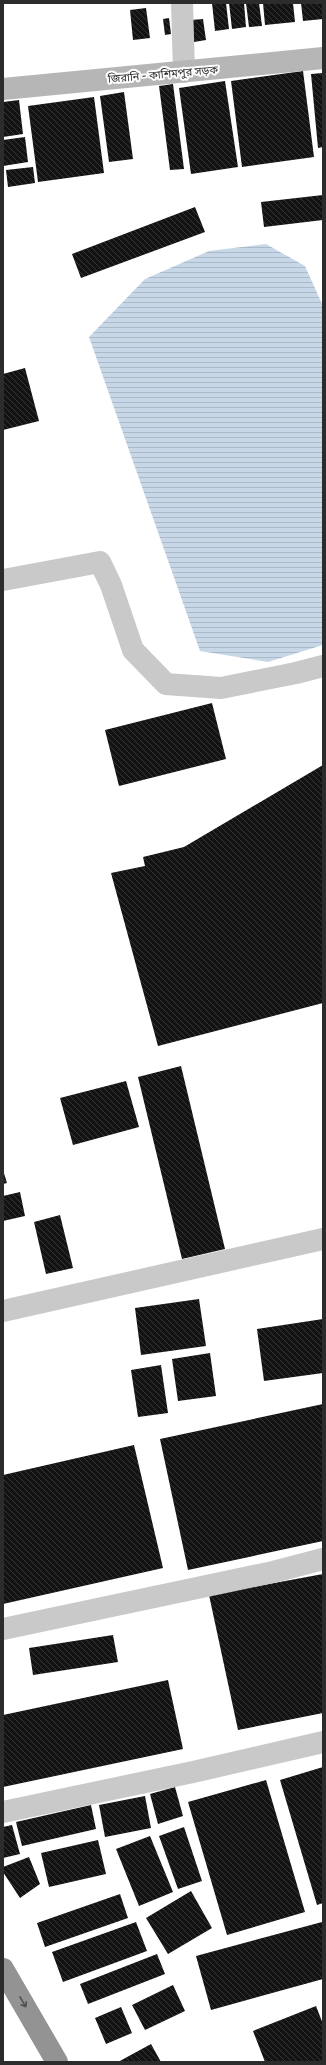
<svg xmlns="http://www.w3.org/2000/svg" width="326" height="2065" font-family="Cabin,'Noto Sans Bengali',sans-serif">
<defs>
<pattern id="water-rules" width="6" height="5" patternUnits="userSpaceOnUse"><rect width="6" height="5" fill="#c8d7e7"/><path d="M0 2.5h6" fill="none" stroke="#acb9c6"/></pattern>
<pattern id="building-back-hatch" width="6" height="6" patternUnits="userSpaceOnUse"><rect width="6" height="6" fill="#131313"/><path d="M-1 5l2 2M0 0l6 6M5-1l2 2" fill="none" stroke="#363636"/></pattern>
</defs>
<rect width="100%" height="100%" fill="#fff"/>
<path fill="url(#water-rules)" d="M266 244 305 266 323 306V645L268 662 200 651 89 337 145 279 209 251Z"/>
<path fill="url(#building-back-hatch)" d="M212 3H226L229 29 215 31Z
M229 3H244L246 27 232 29Z
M246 3H259L262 26 249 27Z
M263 3H293L295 22 265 25Z
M301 3H323V19L303 21Z
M146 8 150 38 133 40 130 10Z
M169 18 171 34 165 35 163 19Z
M203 19 206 40 194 42 191 20Z
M303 71 314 157 242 167 231 81Z
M323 73V147L318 148 311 74Z
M225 81 238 167 191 174 179 88Z
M173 84 184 169 170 170 159 86Z
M124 92 133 159 109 162 100 96Z
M94 97 104 173 38 182 28 106Z
M19 100 23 134 3 137V102Z
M25 137 28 162 3 166V140Z
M33 167 35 183 8 187 6 170Z
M323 195V220L264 227 261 202Z
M195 207 205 232 81 278 72 254Z
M25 368 39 421 3 430V374Z
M212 703 226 759 119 786 105 730Z
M323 765V1003L158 1046 111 873 145 866 143 857 184 847Z
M181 1066 225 1249 182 1259 138 1077Z
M126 1081 139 1127 73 1145 60 1098Z
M3 1170 7 1183 3 1184Z
M20 1192 25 1216 3 1221V1196Z
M60 1215 73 1268 46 1274 34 1222Z
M199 1299 206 1346 141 1355 135 1308Z
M323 1319V1373L264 1381 257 1329Z
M210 1353 216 1396 178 1401 172 1359Z
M161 1365 168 1413 138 1417 131 1370Z
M323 1404V1541L188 1570 160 1439Z
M134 1445 163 1568 3 1604V1475Z
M323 1574V1713L238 1730 209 1595Z
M113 1635 118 1662 33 1675 29 1648Z
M168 1680 183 1749 3 1787V1715Z
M323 1767V1903L317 1905 280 1780Z
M266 1780 305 1912 227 1935 188 1802Z
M175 1787 183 1816 158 1824 150 1794Z
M145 1796 151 1828 105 1837 99 1805Z
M91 1805 96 1829 22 1846 16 1822Z
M12 1825 20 1854 3 1858V1827Z
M184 1827 202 1881 178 1889 159 1836Z
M150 1836 173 1892 139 1906 116 1849Z
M98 1840 106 1874 49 1887 41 1853Z
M29 1857 40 1884 20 1898 3 1872V1867Z
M191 1891 212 1928 168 1954 146 1918Z
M120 1894 128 1918 45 1947 37 1923Z
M136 1922 147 1951 63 1982 52 1952Z
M322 1922 323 1979 211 2010 196 1956Z
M157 1954 165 1974 88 2004 80 1984Z
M173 1985 185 2011 145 2030 132 2005Z
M316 2006 323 2024V2062H265L253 2031Z
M121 2007 132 2033 106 2044 95 2018Z
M151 2044 161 2062H118Z"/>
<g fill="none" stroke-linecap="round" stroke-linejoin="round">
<path stroke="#c9c9c9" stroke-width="22" d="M182 3 184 72
M3 580 100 562 111 585 133 650 166 684 221 688 296 673 323 666
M3 1311 323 1239
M3 1629 273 1572 323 1559
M3 1812 193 1772 323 1742"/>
<path stroke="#b6b6b6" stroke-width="22" d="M3 89 323 58"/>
<path stroke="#939393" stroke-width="22" d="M3 1969 57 2062"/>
</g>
<defs><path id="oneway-shaft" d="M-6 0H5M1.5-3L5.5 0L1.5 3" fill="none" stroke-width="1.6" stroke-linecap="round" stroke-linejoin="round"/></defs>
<use stroke="#505050" href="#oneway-shaft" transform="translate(23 2002) rotate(60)"/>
<g text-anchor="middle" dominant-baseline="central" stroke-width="4" stroke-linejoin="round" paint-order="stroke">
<g font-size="11" fill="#2c2c2c" stroke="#fff">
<text transform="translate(163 74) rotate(-5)">জিরানি - কাশিমপুর সড়ক</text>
</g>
</g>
<rect width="326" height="2065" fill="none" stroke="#2c2c2c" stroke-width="8"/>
</svg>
